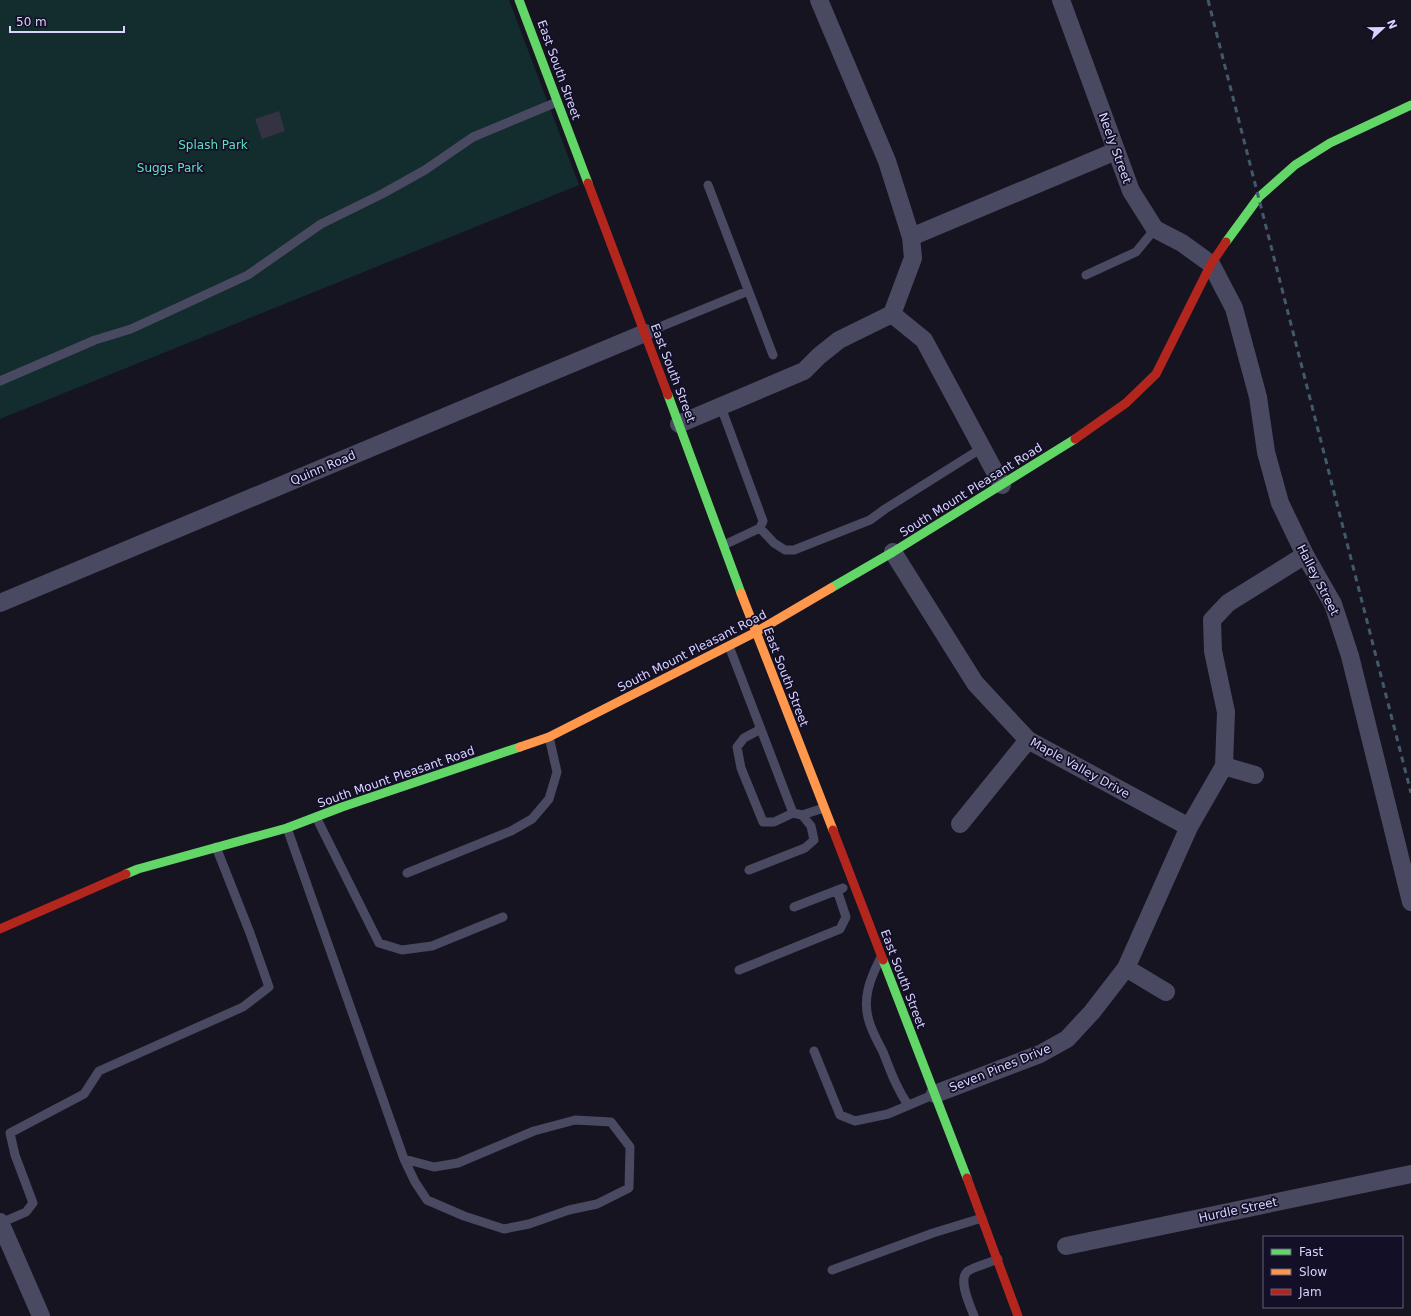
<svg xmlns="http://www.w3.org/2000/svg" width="1411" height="1316" font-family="'DejaVu Sans',sans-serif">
<rect width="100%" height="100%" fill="#161421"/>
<path fill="#132c2d" d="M0 0H509L579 185 0 419Z"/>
<path fill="#343243" d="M279 111 285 131 262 139 255 119Z"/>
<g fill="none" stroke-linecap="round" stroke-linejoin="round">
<path stroke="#4a4962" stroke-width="9" d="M708 185 773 355
M1086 275 1136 252 1155 229
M645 333 748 291
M0 381 95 340 131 329 248 275 321 224 382 194 425 170 473 137 557 102
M721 407 763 521 760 528 724 545
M760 528 774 543 785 550H794L870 520 885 509 982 448
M729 646 793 813 802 815 824 808
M761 729 744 738 737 747 741 768 763 822H774L793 813
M316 817 379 943 402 950 432 946 503 917
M287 828 404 1159 415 1182 427 1200 464 1216 504 1229 529 1224 569 1210 597 1204 629 1188 630 1147 611 1122 575 1120 534 1131 458 1163 434 1167 404 1159
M749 870 805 848 814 840 811 826 802 815
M407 873 511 831 532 819 549 799 557 772 549 737
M794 907 843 888
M880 959C870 979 862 999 869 1021 872 1032 878 1042 883 1052 891 1072 896 1087 908 1105
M739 970 840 929 846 917 837 890
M814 1051 840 1115 855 1121 888 1114 935 1094
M1 1223 26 1212 33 1203 15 1155 10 1133 84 1094 99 1071 243 1007 269 987 250 933 216 847
M832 1270 933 1233 982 1218
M974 1316C970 1305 957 1279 968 1271 976 1266 989 1263 998 1259"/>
<path stroke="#4a4962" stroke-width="18" d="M1061 0 1131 191 1155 229 1182 243 1211 264 1234 308 1258 397 1266 452 1280 503 1305 555 1333 604 1350 656 1411 902
M911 237 1116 151
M892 314 924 340 1002 485
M679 424 804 371 819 356 839 340 892 314 913 258 911 237 887 161 819 0
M893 552 975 683 1028 740 1189 827
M0 603 645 333
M1255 775 1224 766 1226 712 1213 651 1212 620 1228 603 1305 555
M960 824 1028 740
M1166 992 1126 968 1189 827 1224 766
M935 1094 1040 1054 1067 1039 1092 1012 1126 968
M0 1222 41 1316
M1066 1246 1411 1174"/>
<path stroke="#63d668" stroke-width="9" d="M519 0 588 183
M1226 242 1259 197 1295 165 1330 143 1411 105
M668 395 741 593
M831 588 893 552 1075 439
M126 874 138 869 287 828 342 807 520 747
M883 960 967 1178"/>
<path stroke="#ff974d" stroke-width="9" d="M741 593 833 830
M520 747 549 737 756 632 831 588"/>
<path stroke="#b3261e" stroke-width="9" d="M588 183 668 395
M1075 439 1126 403 1156 374 1211 264 1226 242
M833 830 883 960
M0 929 126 874
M967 1178 1018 1316"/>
<path stroke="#43596b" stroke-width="3" stroke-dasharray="6 5" stroke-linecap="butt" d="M1208 0 1411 793"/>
</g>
<g text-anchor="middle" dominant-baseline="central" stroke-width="3.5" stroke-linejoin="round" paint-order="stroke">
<g font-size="12" fill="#d9d4ff" stroke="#130f26">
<text transform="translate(559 70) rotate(70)">East South Street</text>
<text transform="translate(1115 148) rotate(70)">Neely Street</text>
<text transform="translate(673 373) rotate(69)">East South Street</text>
<text transform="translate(323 468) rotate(-23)">Quinn Road</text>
<text transform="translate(971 490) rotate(-32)">South Mount Pleasant Road</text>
<text transform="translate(1318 580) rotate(63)">Halley Street</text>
<text transform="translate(692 651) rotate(-27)">South Mount Pleasant Road</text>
<text transform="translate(786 677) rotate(69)">East South Street</text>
<text transform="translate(1080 768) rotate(29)">Maple Valley Drive</text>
<text transform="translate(396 777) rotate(-19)">South Mount Pleasant Road</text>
<text transform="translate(903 979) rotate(69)">East South Street</text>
<text transform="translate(1000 1068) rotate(-22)">Seven Pines Drive</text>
<text transform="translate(1238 1210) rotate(-12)">Hurdle Street</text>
</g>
<g font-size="12" fill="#5fe0c0" stroke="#130f26">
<text x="213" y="145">Splash Park</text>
<text x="170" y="168">Suggs Park</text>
</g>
</g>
<rect x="1263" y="1236" width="140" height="72" fill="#130f26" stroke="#625e7d"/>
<rect x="1271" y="1249" width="20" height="6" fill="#63d668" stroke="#625e7d"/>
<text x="1299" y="1256" font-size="12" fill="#d9d4ff">Fast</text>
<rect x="1271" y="1269" width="20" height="6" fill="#ff974d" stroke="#625e7d"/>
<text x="1299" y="1276" font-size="12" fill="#d9d4ff">Slow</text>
<rect x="1271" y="1289" width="20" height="6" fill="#b3261e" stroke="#625e7d"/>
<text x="1299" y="1296" font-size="12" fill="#d9d4ff">Jam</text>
<g transform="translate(1383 28) rotate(68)" stroke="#130f26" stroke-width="3" paint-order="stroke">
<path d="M0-3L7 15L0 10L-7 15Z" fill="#d9d4ff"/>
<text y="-6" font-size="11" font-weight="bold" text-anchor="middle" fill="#d9d4ff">N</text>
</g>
<path d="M10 26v6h114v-6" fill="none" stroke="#d9d4ff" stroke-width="2"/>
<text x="16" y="26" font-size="12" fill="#d9d4ff" stroke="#130f26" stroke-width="3" paint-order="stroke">50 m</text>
</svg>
